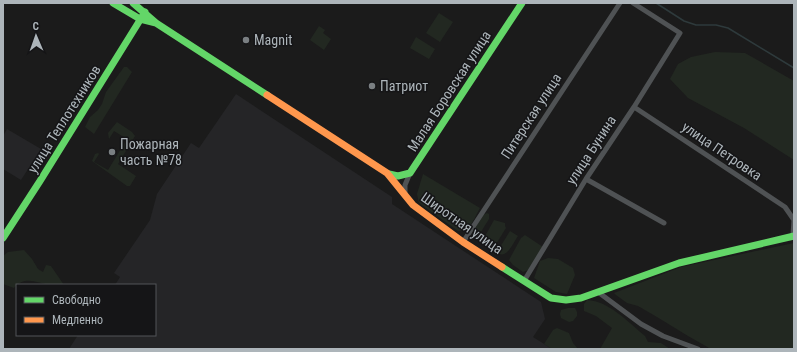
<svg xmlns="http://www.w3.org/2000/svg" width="797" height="352" font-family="'Roboto Condensed',sans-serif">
<rect width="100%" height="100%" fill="#1b1b1b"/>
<path fill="#252527" d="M236 94 392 197V204L541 302 545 319 533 337 552 349H69L78 335H155V285H115L120 277 114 273 150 220 157 194 191 143 199 148Z
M7 129 41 149 21 180 3 169V136Z"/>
<path fill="#222821" d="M439 13 453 22 440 42 426 33Z
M319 26 325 30 323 33 331 39 324 50 310 40Z
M416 37 435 49 429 59 410 48Z
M715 52 745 53 794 81V160L744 128 688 98 670 79 678 64 691 57Z
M124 67H127L132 72 94 134 85 127 90 117 98 110 102 104 106 92Z
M117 122 132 132 135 136 118 164 136 176 130 186H127L92 161 95 154 98 153 99 154 94 162 108 170 127 139 114 131 109 139 108 133Z
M423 174 480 208C475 216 471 232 458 231L419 203 417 194Z
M487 213 489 214V219L479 235 476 236 472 233C474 226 480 215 487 213Z
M494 220 505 223V226L506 228 493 249H490L482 244 484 238Z
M510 231 518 236C513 243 506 261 497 252Z
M525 235 543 247 528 270 523 272 513 265 509 260 521 238Z
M794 243V349H711L688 336 657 317 638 306 627 303 616 295 614 293 681 267Z
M24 250 32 259 38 269 43 272 46 265 51 266 64 285C59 285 55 286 50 285 37 283 25 275 14 288L3 284V256L8 252Z
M548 258 558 259 573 268 575 275 567 294 556 292 534 278 540 261Z
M587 300C609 301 628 322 645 336L648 342 661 343 670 349H600L612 328 596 316 584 311V304Z
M568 308H575L577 312V316L573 321 569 322 561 318 560 314 561 310Z
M557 328 569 333 573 343 578 349H552L544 344 553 330Z"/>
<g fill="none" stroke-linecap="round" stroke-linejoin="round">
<path stroke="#2e3a3c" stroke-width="1.5" d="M656 3 684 21 696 25H716L728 28 794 68"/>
<path stroke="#4f5254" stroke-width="5" d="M634 107 785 207 794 220
M586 179 664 223
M405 195V185L410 173
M793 236 794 219
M463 242 620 3
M524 281 586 179 634 107 680 33 633 3
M598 292 641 324 663 336 698 349"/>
<path stroke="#63d668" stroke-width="7" d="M113 3 140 19 156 23
M133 3 156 23 267 95
M389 174 398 176 410 173 522 3
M3 238 40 181 145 12
M502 267 551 298 566 300 581 298 679 263 794 236"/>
<path stroke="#ff974d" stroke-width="7" d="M267 95 387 173 413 205 463 242 502 267"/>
</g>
<g fill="#7a7f82" stroke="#151517" stroke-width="1.5">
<circle cx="246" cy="40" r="4"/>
<circle cx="372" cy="86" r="4"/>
<circle cx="112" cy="152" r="4"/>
</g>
<g text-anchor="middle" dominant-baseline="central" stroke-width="3" stroke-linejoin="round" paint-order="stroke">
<g font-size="14" fill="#adb5ba" stroke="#151517" text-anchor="start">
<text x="254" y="40">Magnit</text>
<text x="380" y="86">Патриот</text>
<text x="120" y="144">Пожарная<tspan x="120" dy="16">часть №78</tspan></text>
</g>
<g font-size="14" fill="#adb5ba" stroke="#151517">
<text transform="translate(449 91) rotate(-57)">Малая Боровская улица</text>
<text transform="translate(531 116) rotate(-57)">Питерская улица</text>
<text transform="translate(64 119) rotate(-58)">улица Теплотехников</text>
<text transform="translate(591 150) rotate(-57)">улица Бунина</text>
<text transform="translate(722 151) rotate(34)">улица Петровка</text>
<text transform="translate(462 223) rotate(35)">Широтная улица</text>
</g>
</g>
<rect width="797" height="352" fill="none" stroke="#adb5ba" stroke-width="8"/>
<rect x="16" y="284" width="140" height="52" fill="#151517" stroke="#525558"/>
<rect x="24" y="297" width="20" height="6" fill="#63d668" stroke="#525558"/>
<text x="52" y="304" font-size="12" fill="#adb5ba">Свободно</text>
<rect x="24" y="317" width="20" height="6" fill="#ff974d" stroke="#525558"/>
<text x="52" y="324" font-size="12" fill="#adb5ba">Медленно</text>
<g transform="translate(36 36) rotate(358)" stroke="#151517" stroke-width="3" paint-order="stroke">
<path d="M0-3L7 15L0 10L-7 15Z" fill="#adb5ba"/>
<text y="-6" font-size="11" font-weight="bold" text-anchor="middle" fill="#adb5ba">С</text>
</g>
</svg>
